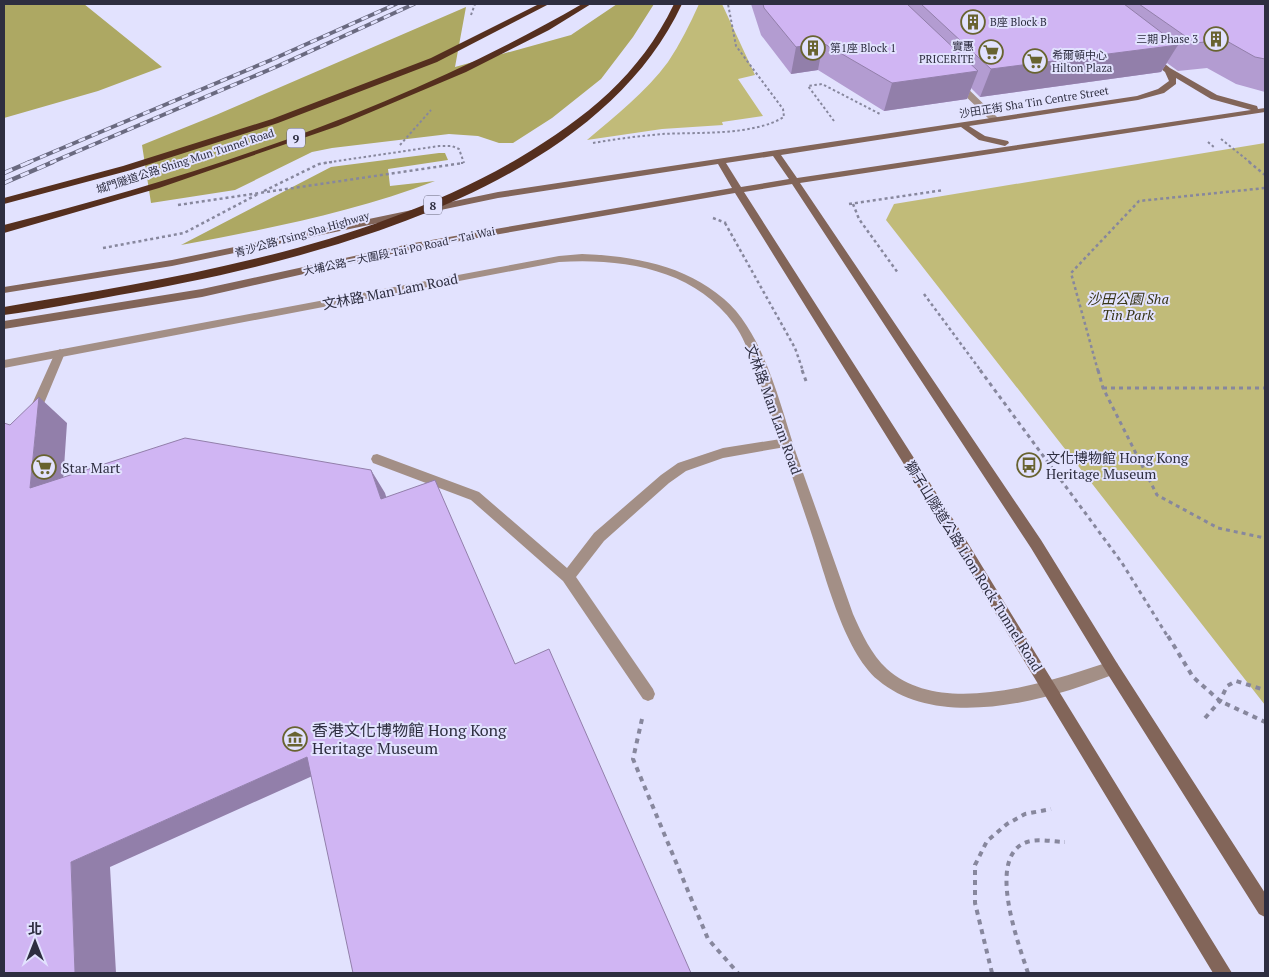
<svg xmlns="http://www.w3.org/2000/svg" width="1269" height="977" font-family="'PT Serif','Noto Sans TC',serif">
<rect width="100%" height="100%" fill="#e2e2fe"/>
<path fill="#c1bb79" d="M699 4H722L755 75 738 79 763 116 722 122 723 125 662 129 587 140C615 116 646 92 668 62 680 44 690 24 699 4Z
M1265 143V705L886 220 894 204Z"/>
<path fill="#ada863" d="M4 4H84L162 67 98 91 4 118Z
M617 4H654L633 37 601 79 552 118 513 143H499L478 136 449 134 332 148 312 152 235 190 151 203 142 145 216 115 466 7 455 67 571 35Z
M439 153H445L448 160 388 169 390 186 435 181C354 212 267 229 181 245L331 167Z"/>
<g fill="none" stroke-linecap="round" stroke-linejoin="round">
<path stroke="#87879d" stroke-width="2" stroke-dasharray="2.5 2.5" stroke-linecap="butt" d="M471 15 475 4
M834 121 808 86 822 84 880 114
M1221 139 1251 163
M1208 142 1215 148
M593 143C616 139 639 136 662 134 699 132 752 136 784 117L783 109 736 46 728 4
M400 145 431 110
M324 163 439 146H452L459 149 464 163
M461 163H463"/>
<path stroke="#87879d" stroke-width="2.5" stroke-dasharray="3 3" stroke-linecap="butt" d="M1249 162 1265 175
M264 191 319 164 332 162
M849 204 944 190
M853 204 859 219 898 273
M178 205 463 163
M713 218 726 223
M725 223 795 348 803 371
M103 248 184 233 258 194
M924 294 981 371
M1098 371 1071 273 1139 201 1265 188"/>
<path stroke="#87879d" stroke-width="3" stroke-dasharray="4 4" stroke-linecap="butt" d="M802 370 806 381
M980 370 1122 563 1168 637
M1098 370 1103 388 1157 495 1218 528 1265 538
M1103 388H1265"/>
<path stroke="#87879d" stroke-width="4" stroke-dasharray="5 5" stroke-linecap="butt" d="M1168 636 1193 677 1220 701 1265 722
M1205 718 1220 701 1227 686 1236 681 1265 690
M642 719 633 759 708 939 738 973
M992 973 975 903V865L987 841 1007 824 1025 814 1051 809
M1028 973C1019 945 985 856 1027 842 1038 838 1054 842 1065 842"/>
<path fill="#a38f86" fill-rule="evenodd" d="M60 349 65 353 40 413 38 416H30L28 413 55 353Z
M787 438 791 440 793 443 791 446 723 458 686 471 669 483 604 541 576 577 653 689 655 694 653 699 648 701 643 699 563 581 471 500 373 463 371 459 373 455 377 454 479 492 567 568 594 533 661 475 678 463 723 448Z"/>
<path fill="#a38f86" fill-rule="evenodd" d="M953 80H959L997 117V121H991L953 84Z
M582 254C633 256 685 265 724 299 764 333 780 405 796 453 815 506 834 560 853 614 862 634 871 654 887 669 942 719 1051 681 1112 661L1117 663 1119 668 1117 673C1051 700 939 732 878 680 843 651 824 570 809 526 791 473 773 419 754 365 748 351 743 336 734 324 694 269 623 258 559 262L4 368V360L559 256Z"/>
<path fill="#826559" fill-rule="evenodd" d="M1148 55H1154L1170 68 1217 95 1257 106 1258 109 1265 108V112L800 183 1041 540 1117 663 1265 893V917L1259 914 1107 673 1031 548 792 184 744 192 958 527 1232 973H1213L948 535 735 193 414 249 202 297 4 329V321L202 289 414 243 732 188 718 164 498 198 172 266 4 293V287L172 260 498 192 1137 96 1158 89 1169 81 1165 72 1148 59ZM1176 78 1211 99 1251 110 797 178 781 155 961 127 979 140 1005 146 1009 143 1008 141 985 136 969 126 1138 100 1164 93 1176 84ZM773 156 789 179 741 187 726 163Z"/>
<path fill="#552f1e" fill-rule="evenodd" d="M539 4H549L437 62 278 123 131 170 4 204V198L123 166 272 119 431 58Z
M582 4H591L549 30 466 72 338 126 159 188 4 233V225C202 175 404 107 582 4Z
M674 4H682C594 193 307 262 119 295 80 302 42 310 4 315V307C181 277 362 249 519 158 586 118 640 75 674 4Z"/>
<g stroke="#6a6a80" stroke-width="4">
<path id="rail-far1" d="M27 163 271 60 396 4
M50 163 278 66 414 4"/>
</g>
<g stroke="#6a6a80" stroke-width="4.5">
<path id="rail" d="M4 173 30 162
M4 183 53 162"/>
</g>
<use href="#rail-far1" stroke="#e2e2fe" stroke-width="2.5" stroke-dasharray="7" stroke-linecap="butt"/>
<use href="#rail" stroke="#e2e2fe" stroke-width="3" stroke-dasharray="9" stroke-linecap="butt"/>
</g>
<path fill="#b39cd1" d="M751 4H1265V92L1236 84 1207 68 1178 71 1167 63 1161 72 980 97 971 88 967 99 884 111 818 70 791 74 761 35Z"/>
<path fill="#927faa" d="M823 43 818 70 791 74 796 47Z
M1178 45 1161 72 980 97 991 69Z
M978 71 967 99 884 111 892 83Z
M39 397 67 423 61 512 30 488Z
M371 470 385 493 394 522 381 499Z
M307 757 328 769 110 867 116 973H75L71 862Z"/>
<path fill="#d0b5f3" stroke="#927faa" d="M763 4H907L978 71 892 83 823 43 796 47 764 8Z
M921 4H1124L1178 45 991 69Z
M1139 4H1265V59L1255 57 1225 40 1195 43Z
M39 397 30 488 185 438 371 470 381 499 435 480 515 664 549 649 691 973H353L307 757 71 862 75 973H4V423L10 425Z"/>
<defs>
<g id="building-ring" transform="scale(1.25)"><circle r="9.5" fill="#e2e2fe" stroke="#686330" stroke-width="1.5"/><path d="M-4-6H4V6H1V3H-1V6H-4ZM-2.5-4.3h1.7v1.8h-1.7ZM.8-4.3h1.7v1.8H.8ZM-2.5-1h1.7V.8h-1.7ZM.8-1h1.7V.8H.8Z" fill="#686330"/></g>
<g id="supermarket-ring" transform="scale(1.25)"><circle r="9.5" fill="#e2e2fe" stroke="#686330" stroke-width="1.5"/><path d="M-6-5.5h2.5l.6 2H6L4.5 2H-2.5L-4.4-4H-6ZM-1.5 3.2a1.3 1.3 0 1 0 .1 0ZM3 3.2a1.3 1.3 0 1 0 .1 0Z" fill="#686330"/></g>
<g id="bus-ring" transform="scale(1.25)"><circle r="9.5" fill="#e2e2fe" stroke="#686330" stroke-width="1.5"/><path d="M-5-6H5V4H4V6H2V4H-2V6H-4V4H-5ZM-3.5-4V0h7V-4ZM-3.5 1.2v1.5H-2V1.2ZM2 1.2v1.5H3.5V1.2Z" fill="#686330"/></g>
<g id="museum-ring" transform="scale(1.25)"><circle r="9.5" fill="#e2e2fe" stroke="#686330" stroke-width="1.5"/><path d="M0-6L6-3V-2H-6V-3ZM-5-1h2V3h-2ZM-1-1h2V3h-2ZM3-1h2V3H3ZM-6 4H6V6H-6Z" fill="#686330"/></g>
</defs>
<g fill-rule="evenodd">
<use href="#building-ring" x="973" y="22"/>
<use href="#building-ring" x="1216" y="39"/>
<use href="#building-ring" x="813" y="48"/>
<use href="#supermarket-ring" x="991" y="52"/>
<use href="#supermarket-ring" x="1035" y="61"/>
<use href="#bus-ring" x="1029" y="465"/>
<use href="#supermarket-ring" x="44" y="467"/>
<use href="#museum-ring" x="295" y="739"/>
</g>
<g text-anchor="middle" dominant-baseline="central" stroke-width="4" stroke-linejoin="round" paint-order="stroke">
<g font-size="11" fill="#2e2e40" stroke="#e2e2fe" text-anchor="start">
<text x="990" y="22">B座 Block B</text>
<text x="1198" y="39" text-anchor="end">三期 Phase 3</text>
<text x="974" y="46" text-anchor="end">實惠<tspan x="974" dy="13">PRICERITE</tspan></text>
<text x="830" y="48">第1座 Block 1</text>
<text x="1052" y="55">希爾頓中心<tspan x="1052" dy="13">Hilton Plaza</tspan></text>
</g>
<g font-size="11" fill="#2e2e40" stroke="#e2e2fe">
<text transform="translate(1034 102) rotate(-9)">沙田正街 Sha Tin Centre Street</text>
<text transform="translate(185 161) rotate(-18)">城門隧道公路 Shing Mun Tunnel Road</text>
<text transform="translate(302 234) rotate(-16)">青沙公路 Tsing Sha Highway</text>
<text transform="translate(399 251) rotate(-12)">大埔公路－大圍段 Tai Po Road – Tai Wai</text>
</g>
<g fill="#e2e2fe" stroke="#646479" stroke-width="1">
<rect x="287" y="128.5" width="18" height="19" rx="4"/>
<rect x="424" y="195.5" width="18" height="19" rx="4"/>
</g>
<g font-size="12" font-weight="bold" fill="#2e2e40">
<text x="296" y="138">9</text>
<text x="433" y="205">8</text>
</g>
<g font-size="14" fill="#2e2e40" stroke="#e2e2fe">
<text transform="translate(390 291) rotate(-11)">文林路 Man Lam Road</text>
<text transform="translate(774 409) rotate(70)">文林路 Man Lam Road</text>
<text transform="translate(974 566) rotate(58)">獅子山隧道公路 Lion Rock Tunnel Road</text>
</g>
<g font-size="14" font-style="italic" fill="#373516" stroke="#e2e2fe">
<text x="1128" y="298">沙田公園 Sha<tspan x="1128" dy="16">Tin Park</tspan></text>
</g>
<g font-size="14" fill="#2e2e40" stroke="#e2e2fe" text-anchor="start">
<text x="1046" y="457">文化博物館 Hong Kong<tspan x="1046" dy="16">Heritage Museum</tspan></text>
<text x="62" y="467">Star Mart</text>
</g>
<g font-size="16" fill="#2e2e40" stroke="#e2e2fe" text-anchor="start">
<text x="312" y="730">香港文化博物館 Hong Kong<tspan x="312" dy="18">Heritage Museum</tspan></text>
</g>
</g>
<rect width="1269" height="977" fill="none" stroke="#2e2e40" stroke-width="10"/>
<g transform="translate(35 942)" stroke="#e2e2fe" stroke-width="4" paint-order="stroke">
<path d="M0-4L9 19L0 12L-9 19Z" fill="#2e2e40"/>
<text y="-8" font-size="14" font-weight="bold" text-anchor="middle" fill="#2e2e40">北</text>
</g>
</svg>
